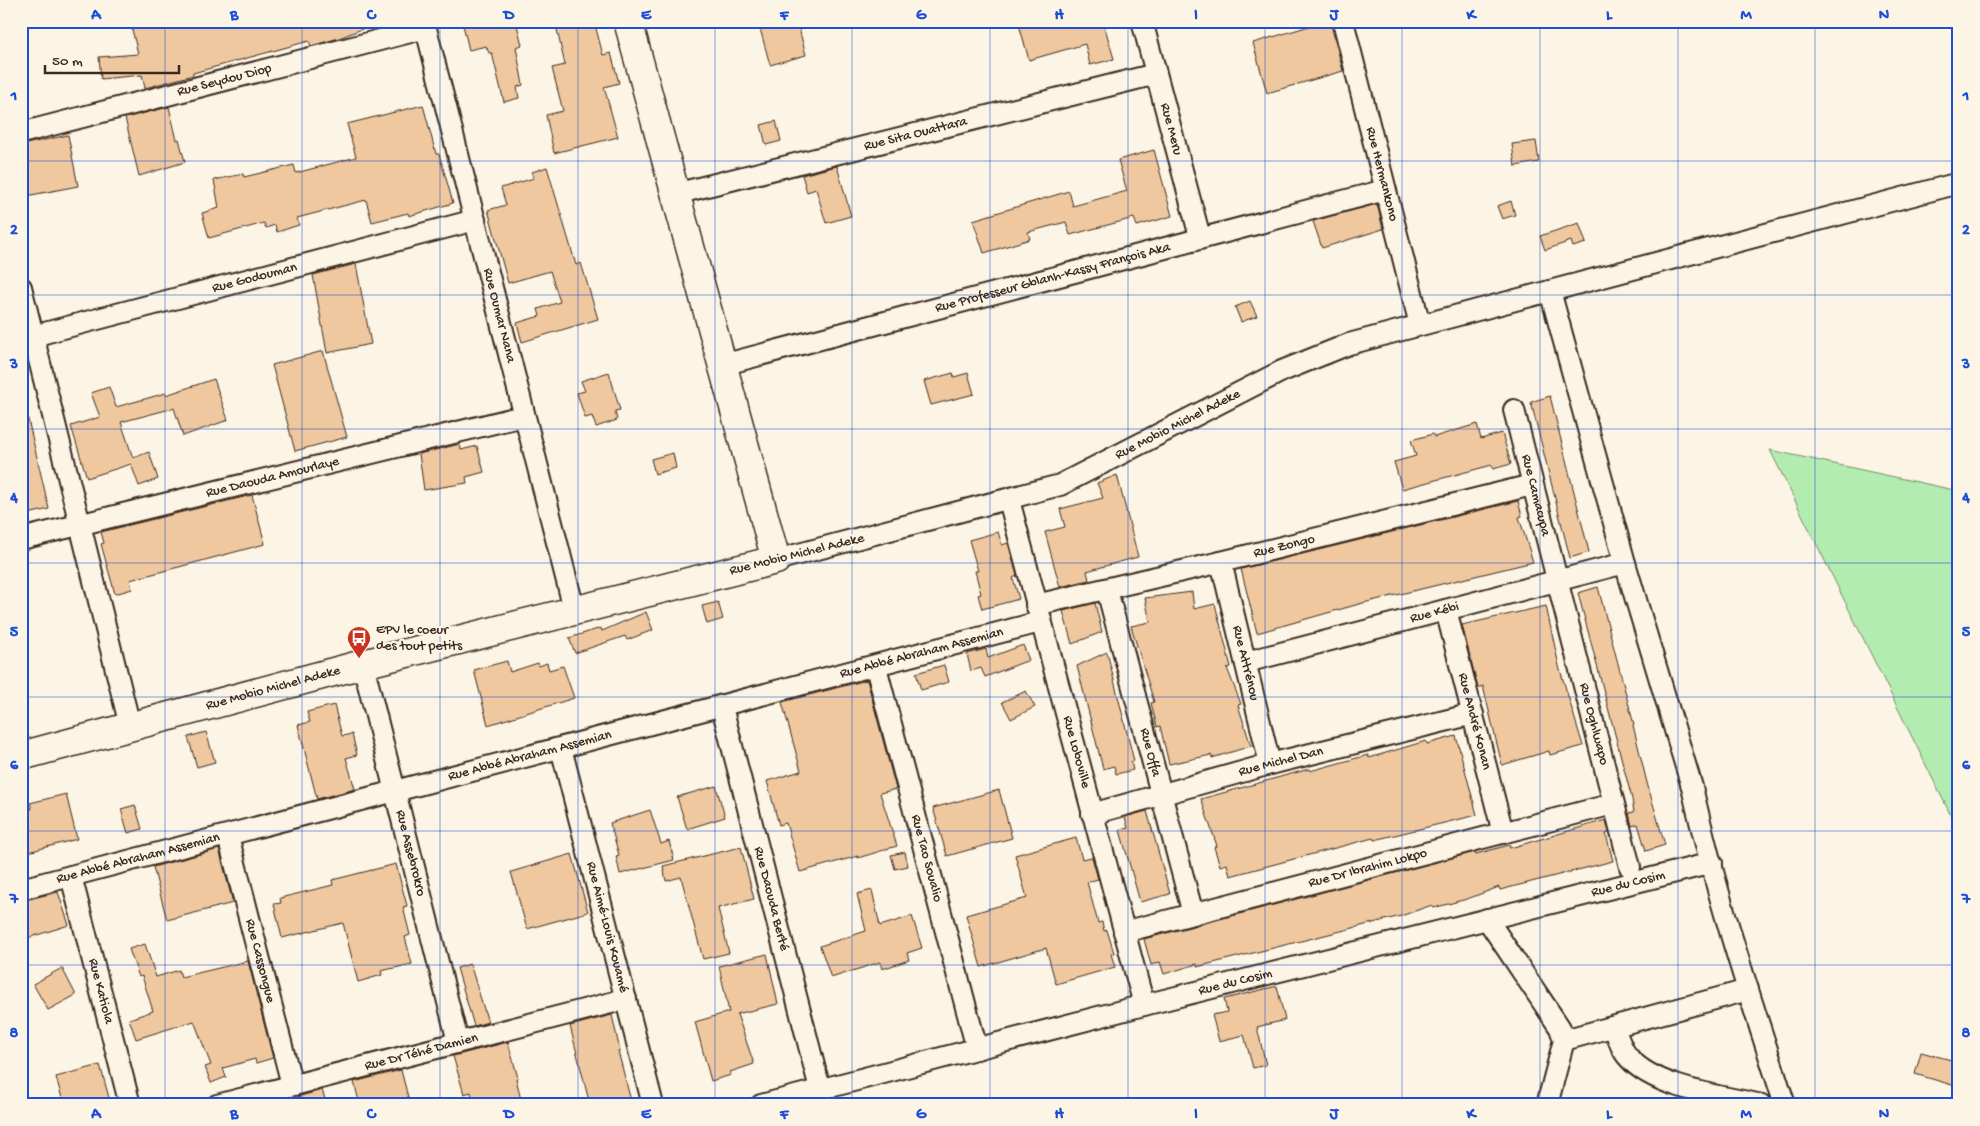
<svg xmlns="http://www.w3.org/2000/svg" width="1980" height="1126" font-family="'Gochi Hand',sans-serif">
<rect width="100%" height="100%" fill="#fcf5e5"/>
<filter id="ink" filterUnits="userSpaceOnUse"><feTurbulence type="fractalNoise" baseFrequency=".02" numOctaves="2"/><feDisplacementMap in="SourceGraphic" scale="10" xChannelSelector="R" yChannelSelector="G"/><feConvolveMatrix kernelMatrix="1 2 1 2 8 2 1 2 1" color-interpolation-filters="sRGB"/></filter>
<g filter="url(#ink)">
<path fill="#b2ecb0" stroke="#768b67" d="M1770 450 1959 491V832Z"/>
<path fill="#efc89f" stroke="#3b2a1e" d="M130 21H380V22L339 38 311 46 309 41 193 73V75L145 88 142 75 101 79 99 57 138 54Z
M462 21H516L522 45 516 47 523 85 517 87 519 98 504 102 492 53H489L486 46 469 50Z
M555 21H594L603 55 611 53 619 83 604 87 618 137 554 153 546 115 563 111 552 68 565 65Z
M758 21H797L806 55 770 65Z
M1018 21H1103L1114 59 1090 65 1085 44 1029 60Z
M1326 21H1330L1343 71 1267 93 1253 43Z
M423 105 436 154H439L453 203 409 216 408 213 372 222 366 200 297 218 299 225 277 232 275 225 266 228 264 223 209 238 202 213 219 208 214 180 243 174 244 177 294 165 296 173 356 157 347 124Z
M169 107 177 140 179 139 185 162 139 176 125 118Z
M776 121 781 141 766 145 761 125Z
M68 135 78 186 21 197V145Z
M1536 141 1539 162 1515 166 1512 144Z
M1154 150 1172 216 1137 226 1134 218 1070 235 1066 222 1028 232 1030 239 984 253 973 220 1069 191 1073 206 1127 191 1118 160Z
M837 166 851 216 826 223 816 189 807 192 802 175Z
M547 167 576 265 581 263 598 319 522 342 517 323 540 316 538 309 560 302 550 271 508 283 488 210 506 205 501 188 534 178 532 172Z
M1511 201 1515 215 1502 219 1497 206Z
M1377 204 1383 229 1322 248 1313 221Z
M1579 223 1586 243 1573 247 1571 241 1545 250 1540 236Z
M356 264 371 344 327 353 313 275Z
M1250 301 1257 316 1241 322 1235 307Z
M323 351 347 437 295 451 272 365Z
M609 372 620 410 615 411 617 420 596 427 592 416 585 418 577 393 585 391 581 381Z
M953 373 954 377 968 373 974 394 931 405 924 381Z
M214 379 228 420 183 436 174 408 121 422 133 458 149 452 158 479 139 486 131 464 87 478 71 426 100 417 91 393 109 387 116 407 166 393V395Z
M1550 396 1589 552 1570 558 1531 402Z
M27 415 49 509 24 515 21 503V416Z
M1477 424 1481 439 1502 433 1511 464 1493 469 1492 465 1402 489 1394 462 1416 456 1411 440 1433 434 1434 437Z
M460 444 461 450 477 446 484 472 466 477 467 483 424 490 419 454Z
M673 453 676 468 655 474 651 459Z
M1117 475 1138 557 1087 571 1089 580 1060 587 1045 532 1065 527 1060 509 1103 498 1097 483Z
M252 495 265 544 130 580 132 589 115 594 101 544 104 543 101 532Z
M1518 501 1522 516 1519 517 1533 562 1359 604 1257 633 1241 569Z
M998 532 1002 545 1008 543 1017 576 1013 578 1019 599 982 609 978 595 981 594 975 571H978L969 540Z
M1598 587 1634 725H1633L1647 783 1665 845 1646 851 1638 824 1632 826 1629 813 1634 812 1632 799 1578 593Z
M1192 592 1194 609 1215 604 1231 667 1227 668 1241 704 1238 705 1251 746 1212 758 1211 755 1169 764 1160 726 1157 727 1151 703 1154 702 1131 626 1150 622 1145 598Z
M718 602 723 619 707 624 702 606Z
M1095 603 1102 632 1072 644 1063 611Z
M1546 606 1559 666 1583 746 1550 755 1549 751 1502 765 1483 686 1478 688 1462 625Z
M646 612 653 630 627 640 625 636 575 653 569 638 601 628 602 631Z
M1023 645 1029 660 985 677 981 668 971 671 967 654 986 649 988 658Z
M1107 652 1134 761 1131 762 1133 770 1116 774 1114 766 1103 769 1077 666Z
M507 661 510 672 538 663 539 666 547 663 549 670 563 666 574 698 488 725 474 670Z
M944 665 949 682 921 690 916 673Z
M867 680 896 789 880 793 897 846 858 858V856L800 872 786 823 779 825 767 781 801 771 782 702Z
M1026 691 1035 707 1011 719 1002 702Z
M334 705 342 736 352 734 357 755 346 758 355 789 317 799 298 725 310 722 307 712Z
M206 732 215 762 197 767 188 737Z
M1456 736 1477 815 1374 840 1373 838 1230 876 1227 864 1220 866 1214 847 1217 846 1201 799 1309 769 1310 771 1368 755 1369 758 1426 741 1427 744Z
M716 786 725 817 687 829 677 797Z
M999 790 1012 838 947 856 933 808Z
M66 794 77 839 28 852 21 827V812L32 809 30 803Z
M135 805 142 829 128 833 121 809Z
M650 810 661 844 669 841 674 860 620 874 616 856 619 855 610 823Z
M1147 811 1170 894 1140 902 1120 830 1128 828 1125 817Z
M1606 820 1609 833 1606 834 1613 861 1500 890 1499 887 1467 899 1433 908 1432 905 1401 916 1197 967V964L1164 974 1160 962 1151 965 1144 939 1475 852 1476 854 1509 845 1510 848Z
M1076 838 1082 859 1092 857 1098 879 1087 882 1098 923 1102 922 1104 931 1107 930 1114 953 1111 954 1115 967 1056 984 1046 948 981 967 966 915 1027 898 1015 855Z
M741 847 754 899 718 908 729 953 703 959 681 877 666 881 663 866Z
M219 849 233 903 167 920 153 867Z
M905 852 908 866 895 869 891 855Z
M572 854 588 912 527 929 511 872Z
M396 864 407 906 403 907 410 935 405 937 412 964 381 971 382 975 358 982 343 923 282 938 274 904 281 903 280 898 333 885 332 880Z
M872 890 880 926 912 916 922 948 907 953 909 960 882 969 880 962 831 978 820 946 866 931 857 894Z
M58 892 69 925 21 940V901Z
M145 944 156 977 179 970 181 977 248 961 273 1058 256 1063 255 1059 223 1068 226 1077 211 1083 205 1067 211 1065 194 1021 136 1039 129 1019 153 1011 142 976 139 977 129 949Z
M767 954 778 1004 737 1014 754 1064 730 1072 731 1075 711 1081 695 1022 729 1012 719 966Z
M470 964 488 1022 474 1026 457 968Z
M62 968 76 995 48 1010 33 984Z
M1277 986 1285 1020 1257 1027 1266 1065 1253 1068 1244 1035 1219 1041 1212 1015 1227 1012 1224 999Z
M612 1015 620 1051H618L632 1105H590L570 1026Z
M508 1042 518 1078H516L522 1105H473L471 1092 464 1094 453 1056Z
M1921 1052 1959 1062V1087L1915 1074Z
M100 1065 111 1105H64L56 1077Z
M401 1070 410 1105H360L354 1082Z
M322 1090 327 1105H300L297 1097Z"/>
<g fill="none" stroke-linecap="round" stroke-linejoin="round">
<g stroke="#3b2a1e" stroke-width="24">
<g id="street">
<path id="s1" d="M424 21 574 609"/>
<path id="s2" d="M1142 21 1200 237"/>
<path id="s3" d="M1343 21 1420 325"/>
<path id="s4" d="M21 133 426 28"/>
<path id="s5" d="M675 194 1156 74"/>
<path d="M21 287 130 726"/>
<path d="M1550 291 1625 563 1692 787C1716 895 1751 1000 1785 1105"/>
<path id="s6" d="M33 336 475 220"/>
<path id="s7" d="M722 365 1385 190"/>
<path id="s8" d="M1514 410 1630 867"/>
<path id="s9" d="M1009 500 1144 1005"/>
<path id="s10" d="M21 539 523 416"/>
<path id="s11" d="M776 560 1060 485 1282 371 1349 344 1959 183"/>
<path id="s12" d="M1221 562 1270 764"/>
<path id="s13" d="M1107 590 1193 914"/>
<path id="s14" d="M1036 605 1221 562 1532 485"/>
<path id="s15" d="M1446 610 1503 833"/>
<path id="s16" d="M1246 662 1625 563"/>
<path id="s17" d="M363 664 458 1042"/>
<path id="s18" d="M876 667 977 1049"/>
<path id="s19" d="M722 707 820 1089"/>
<path id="s20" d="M561 748 653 1105"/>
<path id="s21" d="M1092 814 1270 764 1473 714"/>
<path id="s22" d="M228 836 292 1085"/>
<path id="s23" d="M71 876 130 1105"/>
<path id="s24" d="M21 889 1040 622"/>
<path d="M1487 919 1560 1028 1564 1040 1547 1105"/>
<path id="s25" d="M1124 932 1613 804"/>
<path d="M1614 1027C1618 1037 1621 1050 1629 1058 1656 1089 1723 1096 1762 1105"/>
<path d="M1564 1040 1748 990"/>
<path id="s26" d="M217 1105 626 999"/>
<path id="s27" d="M761 1105 1144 1005 1712 863"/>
</g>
</g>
<g stroke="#3b2a1e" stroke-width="31">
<g id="secondary">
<path id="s28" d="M21 756 363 664 776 560 628 21"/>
</g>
</g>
<use href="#street" stroke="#fcf5e5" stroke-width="20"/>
<use href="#secondary" stroke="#fcf5e5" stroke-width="28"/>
</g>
</g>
<path fill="none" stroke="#1d4ed8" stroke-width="1" stroke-opacity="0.55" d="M165 21V1105M302 21V1105M440 21V1105M578 21V1105M715 21V1105M852 21V1105M990 21V1105M1128 21V1105M1265 21V1105M1402 21V1105M1540 21V1105M1678 21V1105M1815 21V1105M21 161H1959M21 295H1959M21 429H1959M21 563H1959M21 697H1959M21 831H1959M21 965H1959"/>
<defs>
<g id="bus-pin" transform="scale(1.25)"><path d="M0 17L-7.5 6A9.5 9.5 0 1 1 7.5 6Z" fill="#c8321e" stroke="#fcf5e5"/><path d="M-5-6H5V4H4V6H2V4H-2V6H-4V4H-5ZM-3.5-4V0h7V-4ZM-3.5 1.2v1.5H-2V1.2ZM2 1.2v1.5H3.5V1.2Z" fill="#fff"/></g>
</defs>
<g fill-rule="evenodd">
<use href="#bus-pin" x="359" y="638"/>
</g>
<g text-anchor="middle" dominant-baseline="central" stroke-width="4.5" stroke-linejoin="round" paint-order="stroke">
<g font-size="14" fill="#3b2a1e" stroke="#fcf5e5">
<text stroke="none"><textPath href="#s4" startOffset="210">Rue Seydou Diop</textPath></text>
<text stroke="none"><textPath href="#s2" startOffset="112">Rue Meru</textPath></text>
<text stroke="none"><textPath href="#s5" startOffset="248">Rue Sita Ouattara</textPath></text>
<text stroke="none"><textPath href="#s3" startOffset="158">Rue Hermankono</textPath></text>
<text stroke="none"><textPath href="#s7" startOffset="342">Rue Professeur Gblanh-Kassy François Aka</textPath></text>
<text stroke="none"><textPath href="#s6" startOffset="229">Rue Godouman</textPath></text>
<text stroke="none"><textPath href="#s1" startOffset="304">Rue Oumar Nana</textPath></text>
<text stroke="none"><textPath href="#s11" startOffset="426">Rue Mobio Michel Adeke</textPath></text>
<text stroke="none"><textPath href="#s10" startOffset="259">Rue Daouda Amourlaye</textPath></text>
<text stroke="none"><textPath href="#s8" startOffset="88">Rue Camacupa</textPath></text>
<text stroke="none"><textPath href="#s14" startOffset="255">Rue Zongo</textPath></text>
<text transform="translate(797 555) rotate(-14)">Rue Mobio Michel Adeke</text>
<text stroke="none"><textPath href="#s16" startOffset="195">Rue Kébi</textPath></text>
<text stroke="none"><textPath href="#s24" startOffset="931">Rue Abbé Abraham Assemian</textPath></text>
<text stroke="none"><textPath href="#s12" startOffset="104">Rue Attrénou</textPath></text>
<text stroke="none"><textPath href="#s28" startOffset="261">Rue Mobio Michel Adeke</textPath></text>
<text stroke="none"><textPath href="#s15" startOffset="115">Rue André Konan</textPath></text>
<text stroke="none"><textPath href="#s8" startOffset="324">Rue Oghlwapo</textPath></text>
<text stroke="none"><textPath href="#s13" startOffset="168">Rue Offa</textPath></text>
<text stroke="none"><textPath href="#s9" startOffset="261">Rue Loboville</textPath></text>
<text stroke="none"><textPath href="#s24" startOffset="526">Rue Abbé Abraham Assemian</textPath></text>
<text stroke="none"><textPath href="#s21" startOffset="196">Rue Michel Dan</textPath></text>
<text stroke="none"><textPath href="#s17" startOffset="195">Rue Assebrokro</textPath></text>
<text stroke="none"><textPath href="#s18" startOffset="198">Rue Tao Soualio</textPath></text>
<text stroke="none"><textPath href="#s24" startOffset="121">Rue Abbé Abraham Assemian</textPath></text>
<text stroke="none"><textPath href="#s25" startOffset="252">Rue Dr Ibrahim Lokpo</textPath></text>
<text stroke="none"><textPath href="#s27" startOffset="895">Rue du Cosim</textPath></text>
<text stroke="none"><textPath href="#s19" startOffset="198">Rue Daouda Berté</textPath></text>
<text stroke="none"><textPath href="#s20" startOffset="185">Rue Aimé-Louis Kouamé</textPath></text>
<text stroke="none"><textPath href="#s22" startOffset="129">Rue Cassongue</textPath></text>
<text stroke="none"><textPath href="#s27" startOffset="490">Rue du Cosim</textPath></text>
<text stroke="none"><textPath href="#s23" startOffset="119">Rue Katiola</textPath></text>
<text stroke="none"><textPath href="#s26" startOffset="211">Rue Dr Téhé Damien</textPath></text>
</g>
<g font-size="14" fill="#3b2a1e" stroke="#fcf5e5" text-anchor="start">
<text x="376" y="630">EPV le coeur<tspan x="376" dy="16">des tout petits</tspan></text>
</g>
</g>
<rect width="1980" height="1126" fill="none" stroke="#fcf5e5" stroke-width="55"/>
<path d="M45 65v8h134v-8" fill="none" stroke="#3b2a1e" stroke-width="2.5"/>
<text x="52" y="65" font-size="15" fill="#3b2a1e" stroke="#fcf5e5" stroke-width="4" paint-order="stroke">50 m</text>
<rect x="28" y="28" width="1924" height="1070" fill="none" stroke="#1d4ed8" stroke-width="2"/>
<g font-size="16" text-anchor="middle" font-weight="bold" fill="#1d4ed8">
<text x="96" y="19">A</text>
<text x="234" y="19">B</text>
<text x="371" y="19">C</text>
<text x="509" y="19">D</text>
<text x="646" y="19">E</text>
<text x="784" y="19">F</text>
<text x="921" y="19">G</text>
<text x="1059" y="19">H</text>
<text x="1196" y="19">I</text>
<text x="1334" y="19">J</text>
<text x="1471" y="19">K</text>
<text x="1609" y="19">L</text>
<text x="1746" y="19">M</text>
<text x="1884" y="19">N</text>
<text x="14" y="100">1</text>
<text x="1966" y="100">1</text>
<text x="14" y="234">2</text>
<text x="1966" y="234">2</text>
<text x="14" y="368">3</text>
<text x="1966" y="368">3</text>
<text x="14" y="502">4</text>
<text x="1966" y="502">4</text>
<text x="14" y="636">5</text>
<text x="1966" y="636">5</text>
<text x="14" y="769">6</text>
<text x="1966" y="769">6</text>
<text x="14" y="903">7</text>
<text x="1966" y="903">7</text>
<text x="14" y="1037">8</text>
<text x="1966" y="1037">8</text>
<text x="96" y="1118">A</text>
<text x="234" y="1118">B</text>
<text x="371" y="1118">C</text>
<text x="509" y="1118">D</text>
<text x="646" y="1118">E</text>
<text x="784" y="1118">F</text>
<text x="921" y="1118">G</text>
<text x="1059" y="1118">H</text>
<text x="1196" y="1118">I</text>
<text x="1334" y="1118">J</text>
<text x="1471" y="1118">K</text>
<text x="1609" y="1118">L</text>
<text x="1746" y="1118">M</text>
<text x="1884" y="1118">N</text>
</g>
</svg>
